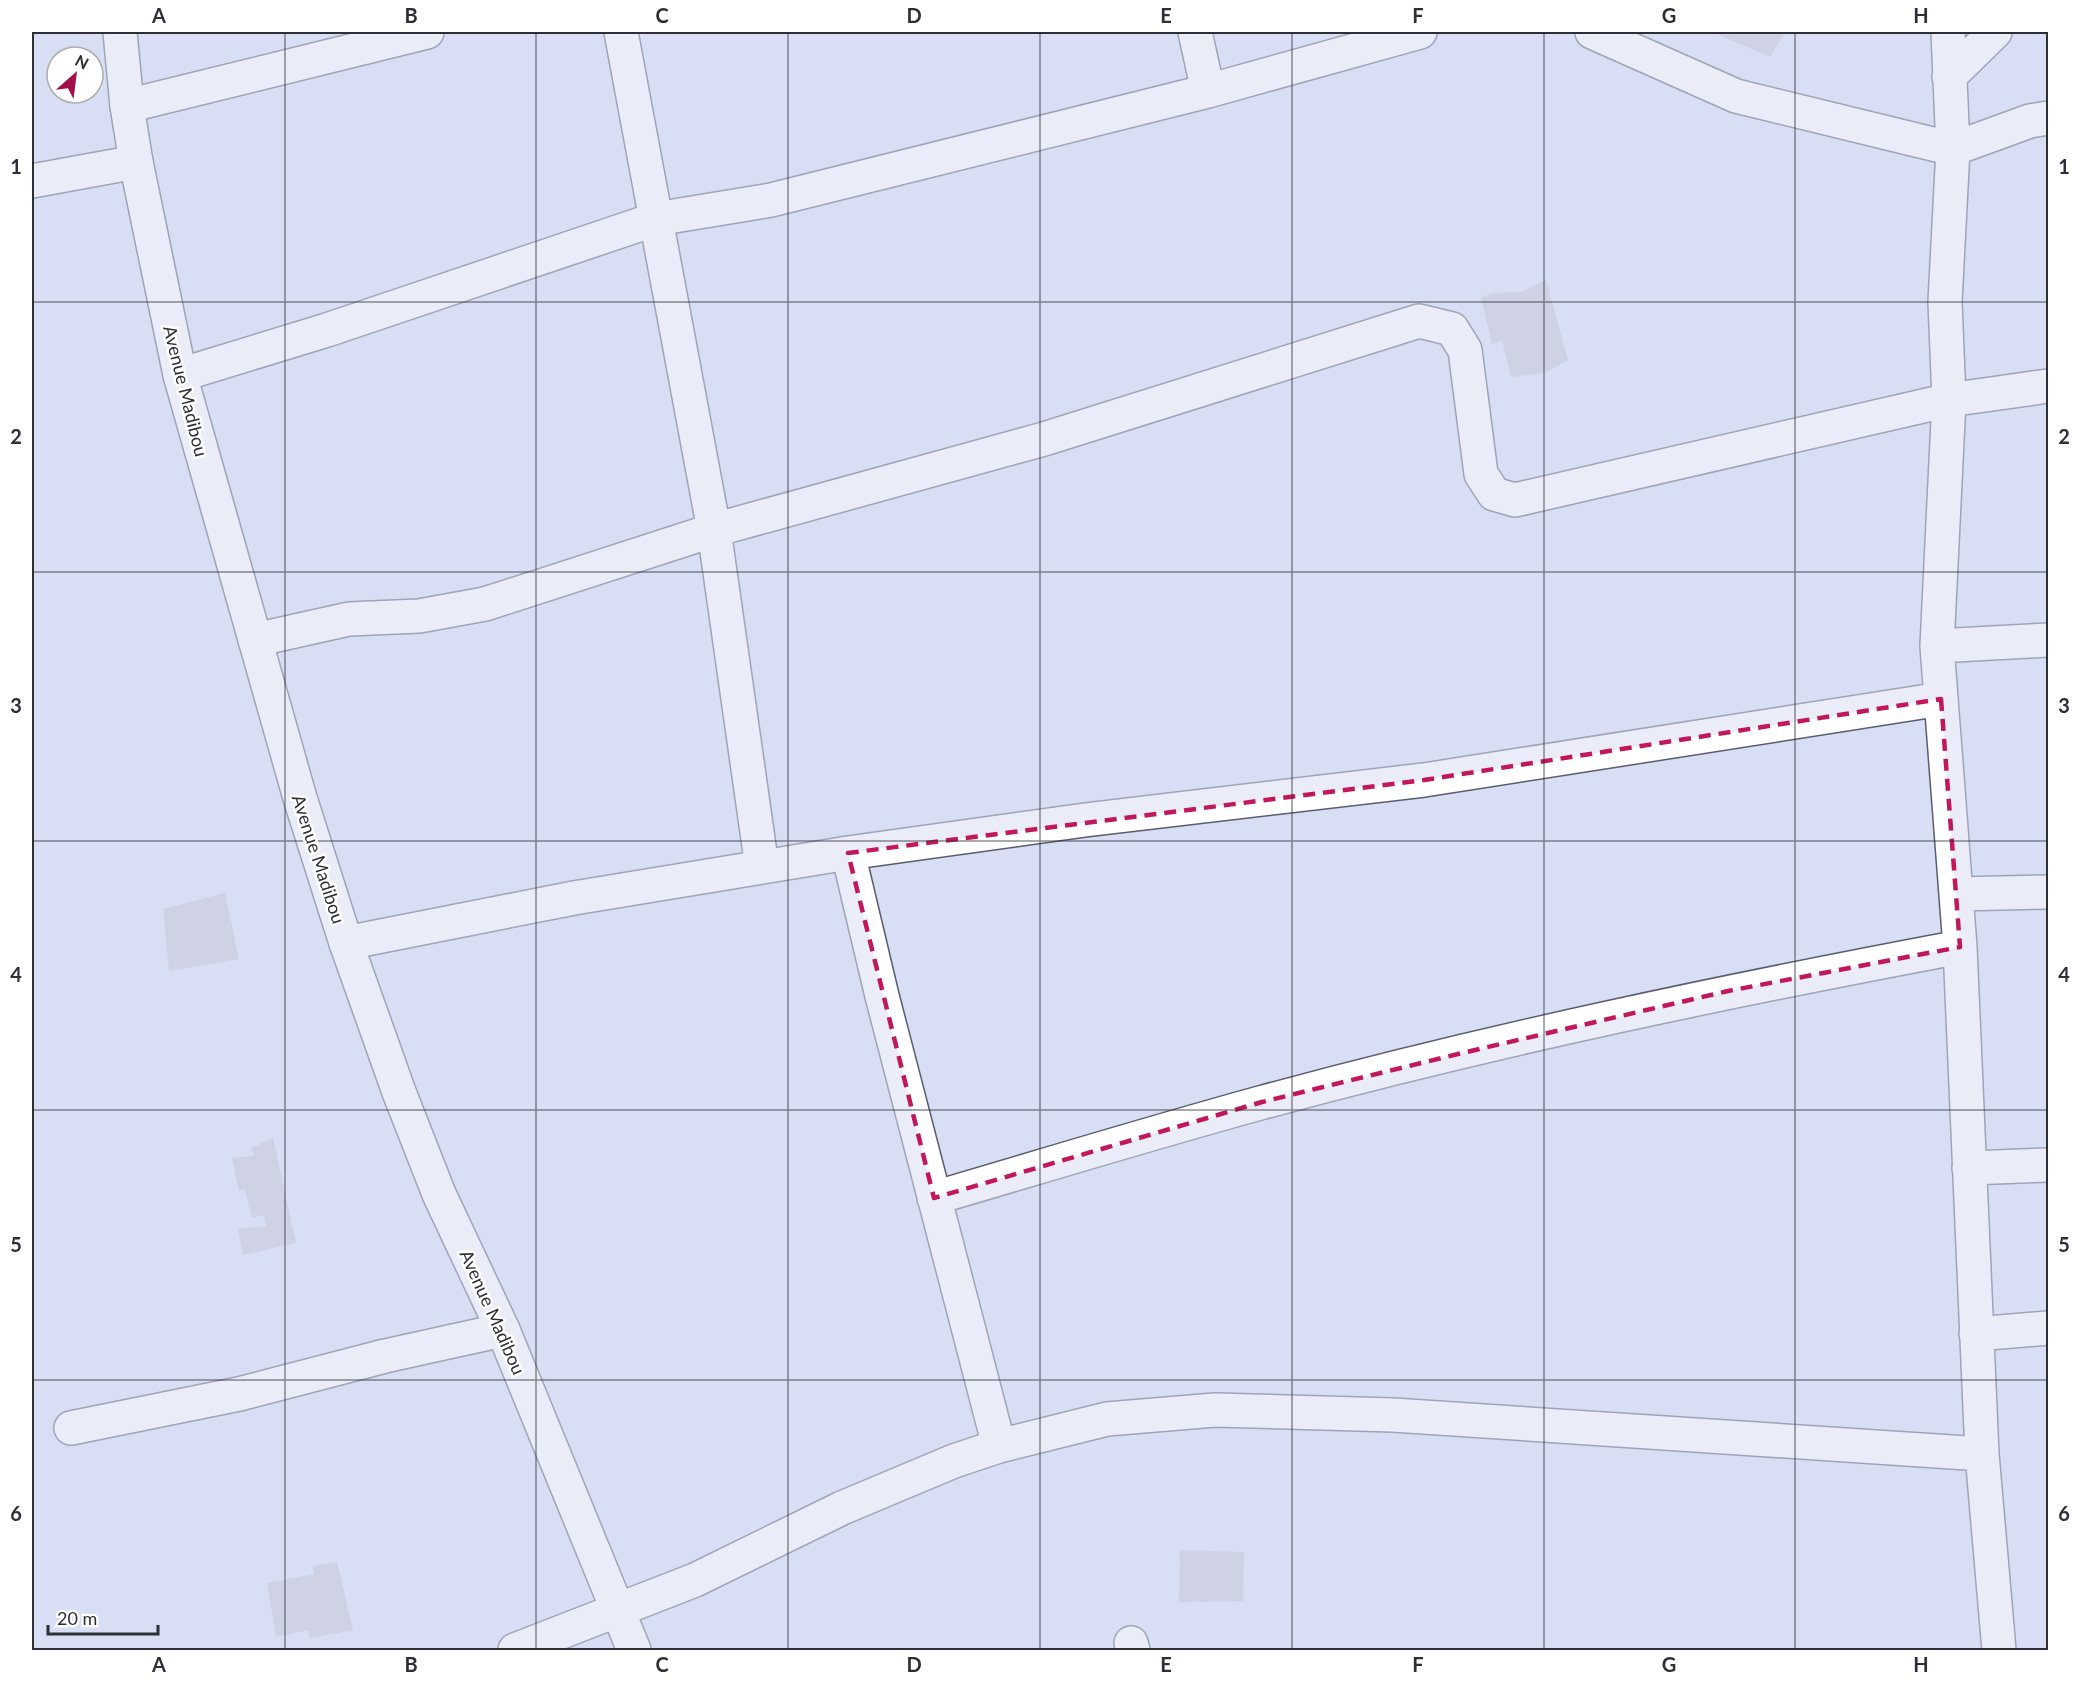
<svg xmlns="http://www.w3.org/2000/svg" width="2080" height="1682" font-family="Lato,sans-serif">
<rect width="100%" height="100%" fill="#d8def3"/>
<path fill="#c4c0d5" d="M1712 32H1785L1770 57Z
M1546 280 1568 360 1545 373 1511 377 1502 340 1492 344 1481 298 1492 293 1521 292Z
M225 893 239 959 169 971 163 909Z
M273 1138 296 1243 243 1255 238 1229 266 1226 264 1215 252 1218 245 1189 239 1191 232 1158 254 1156 251 1148Z
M1180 1550 1244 1552 1243 1601 1179 1602Z
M337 1562 353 1630 310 1638 308 1630 276 1637 267 1583 314 1574 313 1566Z"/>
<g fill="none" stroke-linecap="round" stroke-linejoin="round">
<g stroke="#595d6f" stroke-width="36">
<path id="minor" d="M621 32 714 530 762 867
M1195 32 1208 91
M1592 32 1736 96 1953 149 2030 121 2048 118
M1948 32 1953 149 1945 302 1949 400 1937 646 1960 947 1982 1454 1999 1650
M1949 77 1995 32
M127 106 427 32
M32 181 136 162
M180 375 327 330 656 219 771 200 1208 91 1420 32
M255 640 349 619 419 616 485 604 714 530 1044 439 1419 321 1452 329 1465 350 1481 474 1494 494 1515 500 1949 400 2048 386
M1937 646 2048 640
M848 853 882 996 999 1446
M1956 894 2048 892
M346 943 574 898 848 853 1085 820 1424 780 1941 699
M1969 1168 2048 1165
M934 1198C1043 1166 1151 1133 1260 1103 1491 1040 1726 991 1960 947
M1976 1334 2048 1328
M71 1428 239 1394 385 1356 503 1330
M1131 1643 1133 1650
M515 1650 695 1580 842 1508 954 1461 999 1446 1107 1419 1215 1410 1393 1415 1982 1454"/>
</g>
<g stroke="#595d6f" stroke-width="36">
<path id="tertiary" d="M120 32 127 106 136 162 180 375 300 798 346 943 399 1092 439 1194 503 1330 634 1650"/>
</g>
<use href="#minor" stroke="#fff" stroke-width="33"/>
<use href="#tertiary" stroke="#fff" stroke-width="33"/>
</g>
<path d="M0 0H2080V1682H0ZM1941 699 1960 947 1728 991 1458 1054 1262 1102 934 1198 848 853 1424 780Z" fill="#d8def3" fill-opacity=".55" fill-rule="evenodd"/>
<path fill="none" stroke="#c2185b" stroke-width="4.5" stroke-dasharray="12 8" stroke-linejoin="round" d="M1941 699 1960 947 1728 991 1458 1054 1262 1102 934 1198 848 853 1424 780Z"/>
<path fill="none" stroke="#2d2f37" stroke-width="1.5" stroke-opacity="0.55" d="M285 32V1650M536 32V1650M788 32V1650M1040 32V1650M1292 32V1650M1544 32V1650M1795 32V1650M32 302H2048M32 572H2048M32 841H2048M32 1110H2048M32 1380H2048"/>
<g text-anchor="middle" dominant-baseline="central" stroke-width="5" stroke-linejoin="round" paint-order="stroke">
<g font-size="18" fill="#2d2f37" stroke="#fff">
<text transform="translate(186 391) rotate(76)">Avenue Madibou</text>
<text transform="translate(319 859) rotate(72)">Avenue Madibou</text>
<text transform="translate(493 1312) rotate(66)">Avenue Madibou</text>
</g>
</g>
<rect width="2080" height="1682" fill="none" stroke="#ffffff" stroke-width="66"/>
<g transform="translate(75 75) rotate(28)"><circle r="28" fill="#ffffff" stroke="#abacaf" stroke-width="1.5"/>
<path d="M0-4.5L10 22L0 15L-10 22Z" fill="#a5104c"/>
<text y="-9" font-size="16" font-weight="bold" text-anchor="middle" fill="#2d2f37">N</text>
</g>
<path d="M48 1625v9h110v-9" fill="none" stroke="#2d2f37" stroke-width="3"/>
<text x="57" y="1625" font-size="18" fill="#2d2f37" stroke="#ffffff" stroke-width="4.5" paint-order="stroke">20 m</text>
<rect x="33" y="33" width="2014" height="1616" fill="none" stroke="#2d2f37" stroke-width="2"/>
<g font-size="20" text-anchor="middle" font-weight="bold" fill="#2d2f37">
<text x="159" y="23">A</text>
<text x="411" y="23">B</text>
<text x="662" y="23">C</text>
<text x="914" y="23">D</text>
<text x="1166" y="23">E</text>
<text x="1418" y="23">F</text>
<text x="1669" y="23">G</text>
<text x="1921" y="23">H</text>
<text x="16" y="174">1</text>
<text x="2064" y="174">1</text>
<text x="16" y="444">2</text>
<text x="2064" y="444">2</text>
<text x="16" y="713">3</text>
<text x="2064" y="713">3</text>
<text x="16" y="982">4</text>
<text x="2064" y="982">4</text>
<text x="16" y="1252">5</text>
<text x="2064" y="1252">5</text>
<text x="16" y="1521">6</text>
<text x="2064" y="1521">6</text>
<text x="159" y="1672">A</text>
<text x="411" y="1672">B</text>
<text x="662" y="1672">C</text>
<text x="914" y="1672">D</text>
<text x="1166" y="1672">E</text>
<text x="1418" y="1672">F</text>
<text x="1669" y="1672">G</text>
<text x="1921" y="1672">H</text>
</g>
</svg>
